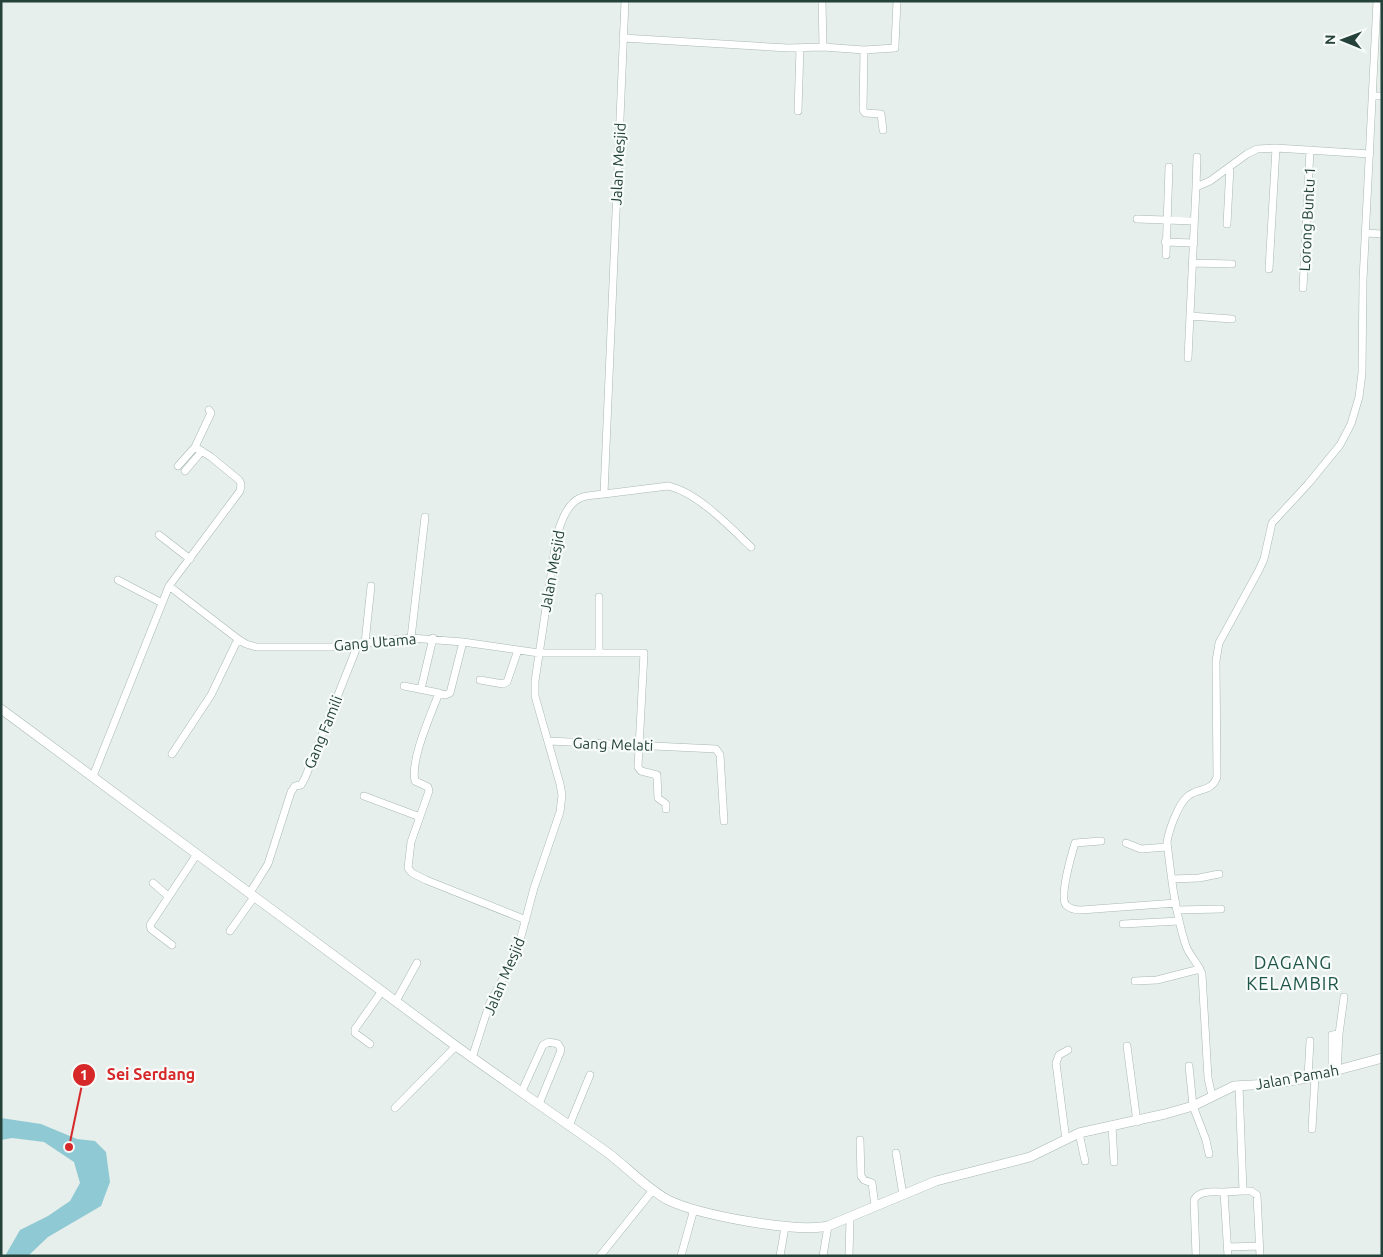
<svg xmlns="http://www.w3.org/2000/svg" width="1383" height="1257" font-family="Ubuntu,sans-serif">
<rect width="100%" height="100%" fill="#e6efeb"/>
<path fill="#8ec9d4" d="M1 1118 41 1124 77 1139 95 1141 106 1152 110 1182 101 1206 48 1237 28 1256H5L20 1230 48 1216 70 1201 80 1183 74 1162 44 1142 12 1138 1 1140Z"/>
<g fill="none" stroke-linecap="round" stroke-linejoin="round">
<g stroke="#a8b8b2" stroke-width="8">
<path id="minor" d="M822 1 823 47
M623 38 788 48 823 47 864 50 895 48V45L897 1
M864 50 863 110 865 113 881 114 883 130
M1372 96H1382
M798 111 800 48
M1196 187 1197 157
M1137 219 1194 221
M1227 224 1230 167
M1367 233 1382 234
M1165 242 1194 243
M1166 255 1169 167
M1193 263 1232 264
M1269 269 1276 148
M1303 288 1310 150
M1190 316 1232 319
M1188 358 1196 187 1210 181 1247 154 1257 149 1276 148 1370 154
M178 466 195 447 211 413 209 410
M185 471 202 451
M604 494 668 486C697 492 730 527 751 547
M159 535 190 559
M118 580 162 603
M169 586 238 639 246 644 256 647H357L365 643 411 638 463 642 539 653H644L638 767 641 771 657 775 658 798 666 804V809
M411 638 425 517
M365 643 371 586
M599 652V597
M480 680 503 684 507 682 518 650
M404 686 439 693C431 714 410 760 415 781L428 787 429 791 411 842 408 868 412 873 426 880 526 920
M421 689 433 638
M439 693 445 695 450 693 463 642
M549 741 716 749 720 755 724 821
M172 754 211 695 238 639
M93 776 169 586 240 491 241 484 239 480 211 457 195 447
M364 796 420 817
M1101 841 1075 843C1072 853 1059 897 1066 905 1070 909 1076 910 1081 910L1176 903
M1126 843 1141 849 1167 847
M1172 879 1199 878 1219 874
M153 883 168 896
M249 894 268 864 291 792 295 786 301 785 305 778 357 647
M1177 910 1221 909
M1123 924 1179 921
M230 931 254 897
M172 945 151 929 150 925 197 854
M1135 981 1157 980 1200 969
M396 1001 417 963
M370 1044 355 1033V1029L382 991
M1127 1046 1137 1122
M472 1058 489 1005 512 962 519 944 534 888 560 812 562 795 560 784 535 696V681L557 535C561 522 567 504 580 498 586 495 597 495 604 494L625 1
M1189 1066 1193 1106 1206 1140 1209 1154
M1337 1071 1339 1034 1344 997
M1332 1072V1035L1339 1034
M1308 1078 1310 1041
M522 1091 543 1045 549 1042 558 1044 561 1049 560 1053 539 1104
M1212 1096 1208 1078 1202 974C1198 962 1188 955 1185 943 1175 911 1171 876 1167 842 1169 830 1178 804 1188 796 1199 787 1211 793 1217 777L1216 661 1219 643 1259 570 1264 559 1272 523 1308 484 1340 445 1351 424 1359 397 1362 373 1363 280 1377 1
M395 1108 456 1046
M1112 1125 1114 1162
M569 1126 590 1075
M1312 1129 1315 1077
M1079 1133 1085 1161
M860 1140 861 1176 864 1180 872 1183 875 1206
M1066 1140 1056 1063 1059 1055 1068 1050
M896 1153 903 1195
M1243 1191H1251L1257 1195 1260 1256
M1228 1247 1260 1246
M600 1256 653 1190
M681 1256 694 1209
M780 1256 785 1227
M823 1256 828 1226
M849 1256 850 1218
M1196 1256 1194 1200C1199 1190 1214 1192 1224 1192
M1228 1256 1224 1192 1243 1191 1239 1086"/>
</g>
<g stroke="#a8b8b2" stroke-width="10">
<path id="tertiary" d="M1 709 456 1046C506 1082 558 1117 608 1153 628 1168 646 1188 668 1200 699 1215 795 1233 828 1226L936 1181 1030 1157 1079 1133 1165 1114 1193 1106 1234 1086 1270 1084 1308 1078 1382 1058"/>
</g>
<use href="#minor" stroke="#fff" stroke-width="7"/>
<use href="#tertiary" stroke="#fff" stroke-width="9"/>
</g>
<g text-anchor="middle" dominant-baseline="central" stroke-width="4.5" stroke-linejoin="round" paint-order="stroke">
<g font-size="15" fill="#24423a" stroke="#f7fbf9">
<text transform="translate(618 164) rotate(-87)">Jalan Mesjid</text>
<text transform="translate(1307 219) rotate(-87)">Lorong Buntu 1</text>
<text transform="translate(552 571) rotate(-80)">Jalan Mesjid</text>
<text transform="translate(375 642) rotate(-5)">Gang Utama</text>
<text transform="translate(323 732) rotate(-68)">Gang Famili</text>
<text transform="translate(613 744) rotate(2)">Gang Melati</text>
<text transform="translate(504 976) rotate(-67)">Jalan Mesjid</text>
<text transform="translate(1297 1077) rotate(-10)">Jalan Pamah</text>
</g>
<g font-size="18" letter-spacing="1" fill="#1f5548" stroke="#f7fbf9">
<text x="1293" y="962">DAGANG<tspan x="1293" dy="21">KELAMBIR</tspan></text>
</g>
</g>
<path fill="none" stroke="#d62828" stroke-width="2" d="M69 1147L84 1075"/>
<g fill="#d62828" stroke="#f7fbf9" stroke-width="2">
<circle cx="69" cy="1147" r="5"/>
<circle cx="84" cy="1075" r="12"/>
</g>
<g font-size="15" text-anchor="middle" font-weight="bold" fill="#fff">
<text x="84" y="1080">1</text>
</g>
<g font-size="16" text-anchor="middle" font-weight="bold" fill="#d62828" stroke="#f7fbf9" stroke-width="4.5" stroke-linejoin="round" paint-order="stroke">
<text x="151" y="1080">Sei Serdang</text>
</g>
<rect width="1383" height="1257" fill="none" stroke="#24423a" stroke-width="5"/>
<g transform="translate(1343 40) rotate(271)" stroke="#f7fbf9" stroke-width="4" paint-order="stroke">
<path d="M0-4L9 19L0 12L-9 19Z" fill="#24423a"/>
<text y="-8" font-size="14" font-weight="bold" text-anchor="middle" fill="#24423a">N</text>
</g>
</svg>
